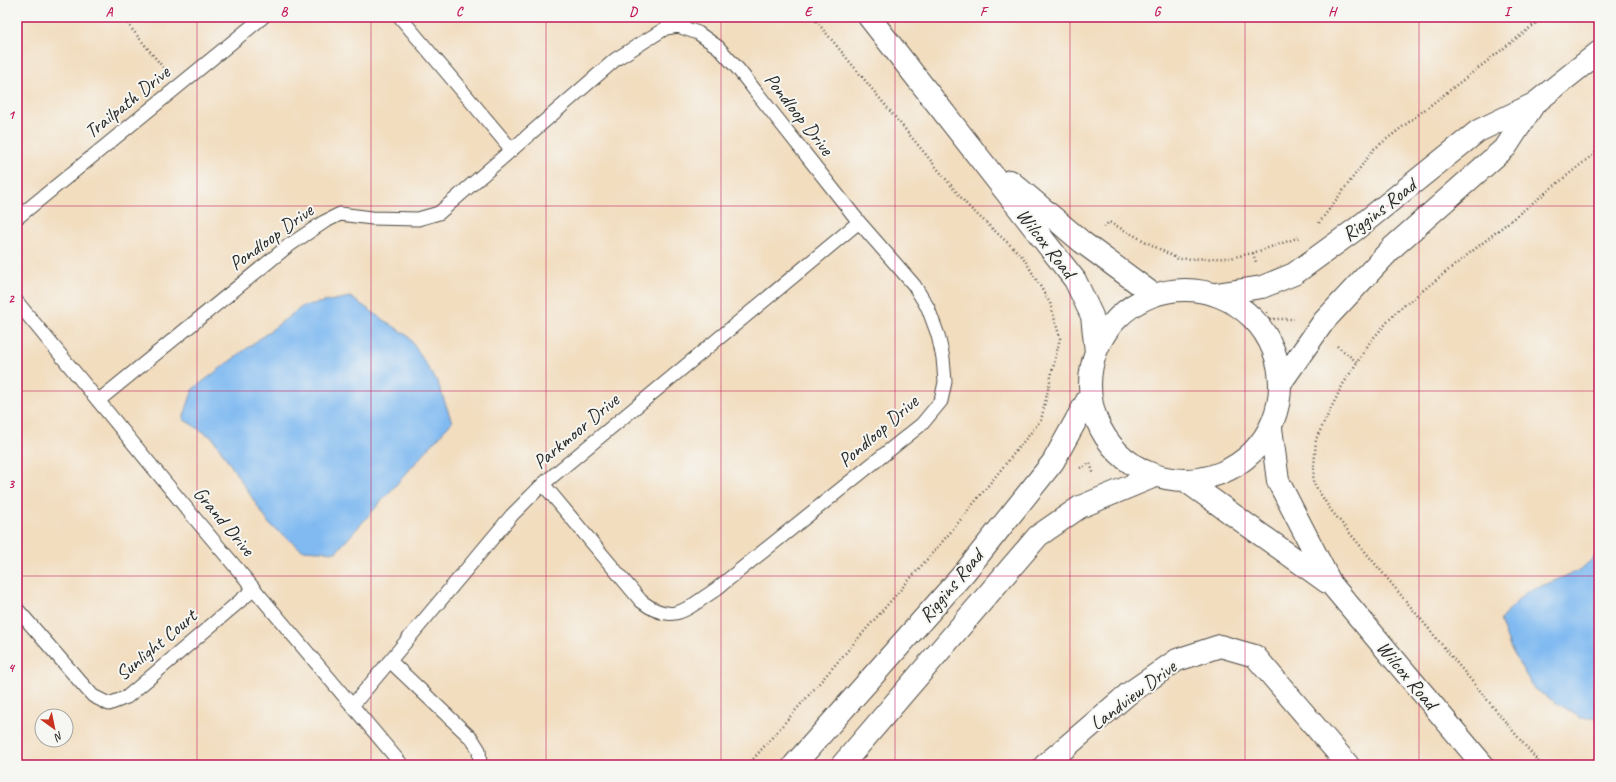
<svg xmlns="http://www.w3.org/2000/svg" width="1616" height="782" font-family="Caveat,sans-serif">
<rect width="100%" height="100%" fill="#f6f6f2"/>
<filter id="ink" filterUnits="userSpaceOnUse"><feTurbulence type="fractalNoise" baseFrequency=".025" numOctaves="2"/><feDisplacementMap in="SourceGraphic" scale="8" xChannelSelector="R" yChannelSelector="G"/><feConvolveMatrix kernelMatrix="1 2 1 2 8 2 1 2 1" color-interpolation-filters="sRGB"/></filter>
<filter id="wash" filterUnits="userSpaceOnUse"><feTurbulence type="fractalNoise" baseFrequency=".012" numOctaves="4" result="noise"/><feDisplacementMap in="SourceGraphic" scale="16" xChannelSelector="R" yChannelSelector="G"/><feGaussianBlur stdDeviation="0.9" result="paint"/><feColorMatrix in="noise" values="0 0 0 0 0 0 0 0 0 0 0 0 0 0 0 0 0 1.4 0 .05"/><feComposite in="paint" operator="in"/></filter>
<g filter="url(#wash)">
<rect width="100%" height="100%" fill="#f2ddbf"/>
<path fill="#80baf1" stroke="#56728e" d="M350 297 408 336 438 383 452 422 336 552 302 550 270 525 213 438 183 419 193 389 303 306Z
M1599 553V718H1581L1534 689 1510 647 1500 620 1525 593 1580 570Z"/>
</g>
<g filter="url(#ink)">
<g fill="none" stroke-linecap="round" stroke-linejoin="round">
<g stroke="#494641" stroke-width="15">
<path id="lane" d="M400 17 512 150
M17 218 263 17
M17 302 192 515 402 765
M98 401 288 246 324 222 340 214 372 218 418 219 439 213 616 59 666 28 678 26 698 33 718 47 738 69 859 222 914 285 928 308 938 335 943 358 945 382 941 401 922 424 715 590C686 609 673 626 641 601L543 484
M17 609 84 686 93 696 109 704 127 697 254 589
M390 661 472 739 479 750 480 765
M352 706 512 515 543 484 859 222"/>
</g>
<g stroke="#494641" stroke-width="24">
<path id="street" d="M1045 765 1128 694 1177 660 1220 646 1255 656 1348 765"/>
</g>
<g stroke="#494641" stroke-width="24">
<path id="secondary" d="M869 17 1075 280 1092 316 1096 352
M1010 181 1082 242 1154 295
M1090 385a95 95 0 1 1 190 0a95 95 0 1 1-190 0Z
M1216 294 1262 287 1294 274 1356 229 1478 131 1534 104 1599 52
M1282 381 1324 321 1393 247 1506 147 1534 104
M1271 428 1278 481 1331 584 1483 765
M1186 481 1327 582
M794 765 965 572 1053 462 1090 395
M842 765 1038 536 1080 507 1155 476"/>
</g>
<path stroke="#494641" stroke-width="2.5" stroke-dasharray="1 3" stroke-linecap="butt" d="M122 17 166 71
M1319 223 1374 149 1544 17
M1104 227 1109 222 1178 259 1230 258 1253 253 1300 237
M1253 253 1256 262
M1267 312 1269 319H1294
M1337 346 1357 362
M1080 468 1090 463 1094 475
M748 765 949 534 1041 420 1060 338 1050 303 1023 257 968 206 813 17
M1541 765 1330 509 1313 482 1316 439 1342 386 1370 342 1396 312 1599 150"/>
<use href="#lane" stroke="#fff" stroke-width="13"/>
<use href="#street" stroke="#fff" stroke-width="22"/>
<use href="#secondary" stroke="#fff" stroke-width="22"/>
</g>
</g>
<path fill="none" stroke="#c2185b" stroke-width="1" stroke-opacity="0.55" d="M197 17V765M371 17V765M546 17V765M721 17V765M895 17V765M1070 17V765M1245 17V765M1419 17V765M17 206H1599M17 391H1599M17 576H1599"/>
<g text-anchor="middle" dominant-baseline="central" stroke-width="4" stroke-linejoin="round" paint-order="stroke">
<g font-size="20" fill="#2b2b2b" stroke="#f6f6f2">
<text transform="translate(127 102) rotate(-39)">Trailpath Drive</text>
<text transform="translate(799 114) rotate(52)">Pondloop Drive</text>
<text transform="translate(1379 210) rotate(-38)">Riggins Road</text>
<text transform="translate(271 237) rotate(-36)">Pondloop Drive</text>
<text transform="translate(1046 243) rotate(52)">Wilcox Road</text>
<text transform="translate(576 431) rotate(-40)">Parkmoor Drive</text>
<text transform="translate(878 431) rotate(-41)">Pondloop Drive</text>
<text transform="translate(224 521) rotate(50)">Grand Drive</text>
<text transform="translate(951 586) rotate(-50)">Riggins Road</text>
<text transform="translate(156 645) rotate(-40)">Sunlight Court</text>
<text transform="translate(1407 675) rotate(50)">Wilcox Road</text>
<text transform="translate(1133 695) rotate(-37)">Landview Drive</text>
</g>
</g>
<rect width="1616" height="782" fill="none" stroke="#f6f6f2" stroke-width="44"/>
<g transform="translate(54 728) rotate(147)"><circle r="19" fill="#f6f6f2" stroke="#a5a5a2"/>
<path d="M0-3L7 15L0 10L-7 15Z" fill="#c8321e"/>
<text y="-6" font-size="11" font-weight="bold" text-anchor="middle" fill="#2b2b2b">N</text>
</g>
<rect x="22" y="22" width="1572" height="738" fill="none" stroke="#c2185b" stroke-width="1.5"/>
<g font-size="13" text-anchor="middle" font-weight="bold" fill="#c2185b">
<text x="109" y="16">A</text>
<text x="284" y="16">B</text>
<text x="459" y="16">C</text>
<text x="633" y="16">D</text>
<text x="808" y="16">E</text>
<text x="983" y="16">F</text>
<text x="1157" y="16">G</text>
<text x="1332" y="16">H</text>
<text x="1507" y="16">I</text>
<text x="11" y="119">1</text>
<text x="11" y="303">2</text>
<text x="11" y="488">3</text>
<text x="11" y="672">4</text>
</g>
</svg>
